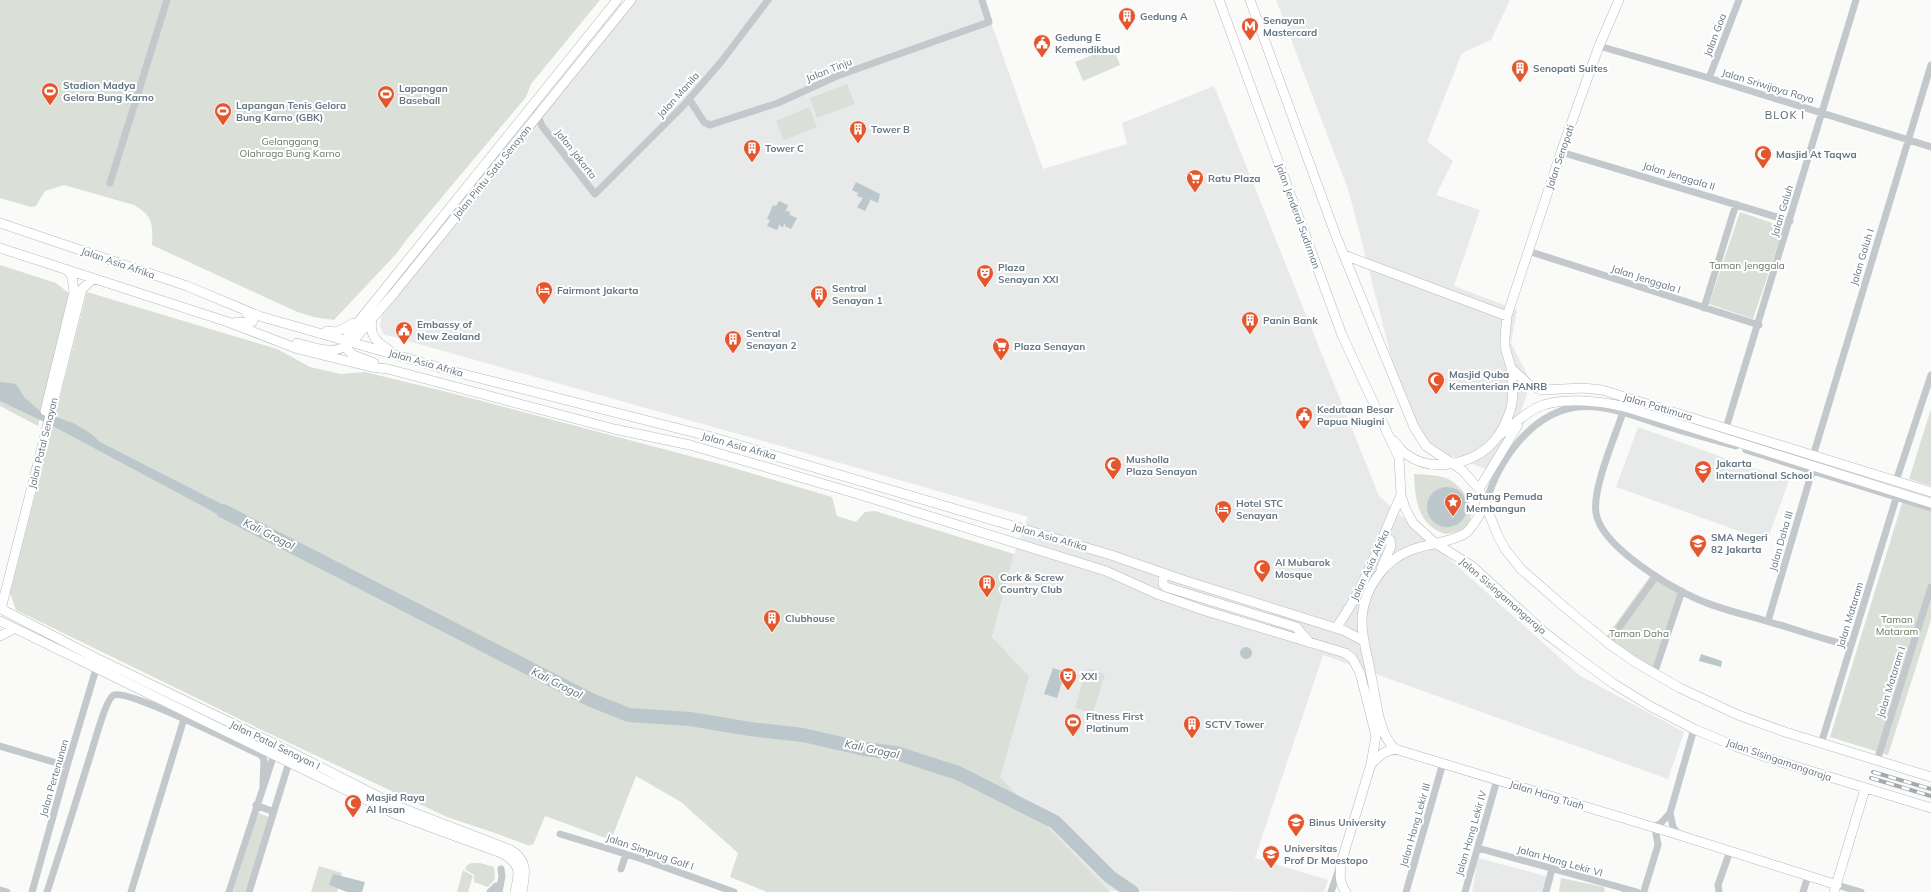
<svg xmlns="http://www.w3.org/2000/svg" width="1931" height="892" font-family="Mulish,sans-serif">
<rect width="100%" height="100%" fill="#fafaf8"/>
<path fill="#e8e9e9" d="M636 0H983L1043 169 1127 144 1122 123 1214 86 1379 496 1579 675 1684 732 1668 779 1323 655 1255 858 1328 880 1324 892 1108 891 999 777 1029 676 992 637 1014 554 1028 517 788 448 383 334 380 326 382 315Z
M1276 0H1510L1491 40 1462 53 1427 141 1453 161 1436 195 1480 210 1454 286 1517 310 1511 343 1531 382 1499 474 1443 453 1408 423 1349 192Z
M1638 427 1789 481 1767 541 1616 487Z
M1478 858 1549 877 1548 892H1472Z"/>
<path fill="#dadfd7" d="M0 0H600L531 84 526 97 407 239 397 253 334 320 313 317 295 311 152 245C153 224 153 216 134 205L64 185 45 191 36 206 31 207 0 198Z
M1113 47 1120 65 1083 81 1075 62Z
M847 84 855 104 817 118 810 98Z
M809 107 817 127 784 140 776 121Z
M1740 212 1784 227 1753 319 1709 304Z
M0 265 56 283 70 294 38 426 0 406Z
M87 292 277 349 310 367 341 374 365 372 451 393 720 464 832 497 837 516 856 522 865 512 875 511 1014 554 992 637 1029 676 1000 777 1110 892H767L730 877 738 853 681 802 636 776 611 840 545 816 533 845 531 844 530 846 495 833 447 817 266 732 16 610 10 593Z
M1931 409V486L1909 479Z
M1414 474C1424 475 1440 474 1450 480 1467 490 1482 516 1461 530 1457 532 1450 533 1446 534 1417 526 1415 498 1414 474Z
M1903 500 1931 509V620L1888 755 1830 737Z
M1651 575 1679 593 1652 670 1604 640Z
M1087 668 1105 674 1093 713 1075 708Z
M258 813 269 817 246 892H233Z
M472 863H480L494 867 495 879 488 887 474 882V875L465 869 467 865Z
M319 866 342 873 337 892H311Z
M463 870 473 876 468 892H457Z
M1561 878 1604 887 1605 892H1559Z"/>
<path fill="#bbc7cb" d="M856 182 880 194 878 203 869 199 870 201 865 211 857 207 863 198 857 196 858 193 852 190Z
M779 201 788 205 785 213 787 211 790 212 789 217 790 215 797 218 791 229 785 226V223L783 227 780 226V223L777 230 767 226 770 220 767 219 773 205 776 206Z
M0 382 16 384 24 397 40 411 75 424 90 433 100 442 241 514 236 524 51 425 0 401Z
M1427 507a20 20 0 1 1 40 0a20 20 0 1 1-40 0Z
M1240 653a6 6 0 1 1 12 0a6 6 0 1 1-12 0Z
M1701 654 1722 661 1721 667 1699 661Z
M1053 668 1065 672 1057 698 1044 694Z
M333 874 365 882 362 892H347L329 885Z"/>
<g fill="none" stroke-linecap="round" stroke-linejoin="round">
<path stroke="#bbc7cb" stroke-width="14" d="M223 511 591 700 629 715 690 719 750 729 803 735 864 749 896 753 958 773 1055 822 1110 877 1132 892"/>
<g stroke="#b5babe" stroke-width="10">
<path id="major" d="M1219 0 1342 335 1399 458 1401 495 1405 508 1413 523 1435 543 1472 566 1544 632 1566 649 1614 684 1650 706 1694 729 1737 747 1781 762 1931 808
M1250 0 1336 236 1414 427 1426 446 1462 470 1479 489 1498 536 1505 549 1521 569 1562 605 1608 643 1635 662 1680 688 1738 715 1785 732 1931 777
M1619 0 1599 46 1561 152 1507 316 1505 336V347L1511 368 1528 384 1542 390 1583 388 1602 390 1931 492
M0 223 187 286 259 316 459 373 708 436 1111 555 1183 580 1345 631 1364 641
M0 248 228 322 298 349 371 367 388 369 614 429 690 445 861 495 1106 571 1157 594 1206 611 1345 653 1352 658 1360 673 1376 736 1371 764 1341 863C1340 873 1339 884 1346 892
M1344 255 1507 316
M93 279 82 289 1 609 96 658 277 745 399 807 511 850C529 862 525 873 522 892
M372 319C369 335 376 342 389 350
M236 322 250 323 253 321V317L246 313
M327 331 337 332 353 323
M297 343C316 348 335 357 352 342L395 292 631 0
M374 363 353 355 345 347V340L351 331 617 0
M45 411 74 292 72 276 67 270
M1496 438C1509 428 1522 416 1536 408 1559 396 1600 401 1625 407L1931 503
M1394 441C1398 445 1401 451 1406 454 1432 474 1475 464 1495 440 1501 433 1506 422 1509 414 1515 399 1512 383 1511 368
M1479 489 1518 425
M1486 503C1480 513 1475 525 1466 533 1452 542 1427 544 1411 550 1383 561 1364 589 1362 618 1361 637 1368 657 1371 675 1376 697 1378 734 1395 749L1679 835 1837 885
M1381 569 1391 546 1390 540 1384 536
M1163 573V584L1166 587 1296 627 1310 643
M0 621 395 814 504 854C522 866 519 873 515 892
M1336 628C1365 588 1381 539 1401 495
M0 636 13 629
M1371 764 1383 753 1395 749
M1834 892 1865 789"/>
</g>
<path stroke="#c3c8cc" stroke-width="7" d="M1599 46 1709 78 1931 147
M1709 78 1739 0
M689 99 704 122 710 125 778 103 837 76 989 22 982 0
M532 106 538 116 542 126 595 194 683 106 721 62 768 0
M1561 152 1790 221
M110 183 167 0
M1528 251 1759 325
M1704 308 1736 204
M1624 409C1616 435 1592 488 1596 513 1601 546 1668 586 1697 599 1719 609 1743 614 1766 621 1795 629 1822 639 1851 646
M1726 428 1856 0
M1746 450 1931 508
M1813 456 1931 65
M1896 481 1931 375
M1486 503C1498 461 1531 413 1577 407 1607 403 1641 419 1669 427 1691 434 1714 440 1736 446
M1768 621 1813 468
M1608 643 1656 576
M1654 674 1682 591
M1821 744 1897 495
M0 746 67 766
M1877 761 1931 587
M256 805 274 812
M1651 827 1660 824 1670 813
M560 834 642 859 734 892
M1679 835 1673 827 1670 813 1694 729
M1478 848 1637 892
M621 869 626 854
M1837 885 1861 892
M0 890 7 892
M1644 891 1658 845 1655 828
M32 892 67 766 96 669
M47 892C65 837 82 783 99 727 101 721 108 697 114 695 129 689 241 746 261 755L264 760 263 785
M131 892 184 719
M229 892 277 745
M249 892 290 759
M490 892 496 886 500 887
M499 892 502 876 501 869
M1331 892 1339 869
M1406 892 1443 763
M1465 892 1497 780
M1546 892 1552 869
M1719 892 1718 885 1730 851
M1803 892 1808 876"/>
<use href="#major" stroke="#fff" stroke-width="9"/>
<g stroke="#a2aab0" stroke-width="4">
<path id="rail" d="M1873 772 1931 789
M1871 778 1931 796"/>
</g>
<use href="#rail" stroke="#fff" stroke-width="2.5" stroke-dasharray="8" stroke-linecap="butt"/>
</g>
<defs>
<g id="building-pin" transform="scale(0.9)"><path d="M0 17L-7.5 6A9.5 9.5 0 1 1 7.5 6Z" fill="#e4572e" stroke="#fff"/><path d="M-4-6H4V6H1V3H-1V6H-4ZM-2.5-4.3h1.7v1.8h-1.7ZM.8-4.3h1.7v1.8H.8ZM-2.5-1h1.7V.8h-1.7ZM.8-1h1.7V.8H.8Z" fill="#fff"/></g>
<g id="metro-pin" transform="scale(0.9)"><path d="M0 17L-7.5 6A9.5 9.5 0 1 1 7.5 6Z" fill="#e4572e" stroke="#fff"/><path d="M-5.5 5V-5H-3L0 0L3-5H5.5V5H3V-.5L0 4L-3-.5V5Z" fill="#fff"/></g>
<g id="civic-pin" transform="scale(0.9)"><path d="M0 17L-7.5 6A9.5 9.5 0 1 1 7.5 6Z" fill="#e4572e" stroke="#fff"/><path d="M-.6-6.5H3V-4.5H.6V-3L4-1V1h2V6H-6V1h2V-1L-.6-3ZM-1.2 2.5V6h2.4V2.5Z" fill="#fff"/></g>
<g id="stadium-pin" transform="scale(0.9)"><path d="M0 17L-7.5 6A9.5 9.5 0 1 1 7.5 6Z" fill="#e4572e" stroke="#fff"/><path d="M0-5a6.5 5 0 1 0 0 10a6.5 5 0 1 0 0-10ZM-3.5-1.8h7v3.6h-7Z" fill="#fff"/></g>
<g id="mosque-pin" transform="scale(0.9)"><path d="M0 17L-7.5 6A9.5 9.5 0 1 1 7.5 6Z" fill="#e4572e" stroke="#fff"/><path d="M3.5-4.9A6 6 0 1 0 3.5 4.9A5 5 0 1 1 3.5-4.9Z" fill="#fff"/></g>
<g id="supermarket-pin" transform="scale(0.9)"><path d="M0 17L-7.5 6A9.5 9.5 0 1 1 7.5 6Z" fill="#e4572e" stroke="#fff"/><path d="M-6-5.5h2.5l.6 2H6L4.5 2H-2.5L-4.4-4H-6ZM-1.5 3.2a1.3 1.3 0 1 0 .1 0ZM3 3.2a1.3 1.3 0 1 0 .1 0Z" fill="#fff"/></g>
<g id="theatre-pin" transform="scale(0.9)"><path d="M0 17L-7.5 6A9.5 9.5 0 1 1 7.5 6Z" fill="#e4572e" stroke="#fff"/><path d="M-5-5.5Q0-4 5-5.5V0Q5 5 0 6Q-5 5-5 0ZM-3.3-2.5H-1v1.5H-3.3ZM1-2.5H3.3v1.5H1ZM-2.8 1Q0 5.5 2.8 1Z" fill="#fff"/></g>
<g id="hotel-pin" transform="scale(0.9)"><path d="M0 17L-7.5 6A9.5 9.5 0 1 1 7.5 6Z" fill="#e4572e" stroke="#fff"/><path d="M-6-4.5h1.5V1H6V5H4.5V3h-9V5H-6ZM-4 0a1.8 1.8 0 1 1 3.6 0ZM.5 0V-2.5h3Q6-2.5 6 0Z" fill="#fff"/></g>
<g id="school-pin" transform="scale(0.9)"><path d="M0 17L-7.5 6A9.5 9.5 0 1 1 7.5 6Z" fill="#e4572e" stroke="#fff"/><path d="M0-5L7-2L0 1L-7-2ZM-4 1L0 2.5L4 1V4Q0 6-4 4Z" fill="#fff"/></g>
<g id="sight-pin" transform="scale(0.9)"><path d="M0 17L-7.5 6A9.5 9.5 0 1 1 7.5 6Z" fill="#e4572e" stroke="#fff"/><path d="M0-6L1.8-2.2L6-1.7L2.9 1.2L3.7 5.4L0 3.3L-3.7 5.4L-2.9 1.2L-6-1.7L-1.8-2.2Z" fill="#fff"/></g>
<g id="university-pin" transform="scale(0.9)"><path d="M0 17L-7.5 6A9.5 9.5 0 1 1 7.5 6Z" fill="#e4572e" stroke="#fff"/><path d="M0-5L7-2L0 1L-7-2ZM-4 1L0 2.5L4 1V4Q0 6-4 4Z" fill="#fff"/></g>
</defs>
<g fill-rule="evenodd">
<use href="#building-pin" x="1127" y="16"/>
<use href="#metro-pin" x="1250" y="26"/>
<use href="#civic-pin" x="1042" y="43"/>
<use href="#building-pin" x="1520" y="68"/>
<use href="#stadium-pin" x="50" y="91"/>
<use href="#stadium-pin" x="386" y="94"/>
<use href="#stadium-pin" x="223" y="111"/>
<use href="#building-pin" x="858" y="129"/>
<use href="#building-pin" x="752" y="148"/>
<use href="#mosque-pin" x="1763" y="154"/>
<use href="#supermarket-pin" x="1195" y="178"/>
<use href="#theatre-pin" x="985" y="273"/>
<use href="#hotel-pin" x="544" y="290"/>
<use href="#building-pin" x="819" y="294"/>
<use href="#building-pin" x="1250" y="320"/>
<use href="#civic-pin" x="404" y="330"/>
<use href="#building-pin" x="733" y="339"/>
<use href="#supermarket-pin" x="1001" y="346"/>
<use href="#mosque-pin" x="1436" y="380"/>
<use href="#civic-pin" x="1304" y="415"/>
<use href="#mosque-pin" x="1113" y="465"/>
<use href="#school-pin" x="1703" y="469"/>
<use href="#sight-pin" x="1453" y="502"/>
<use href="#hotel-pin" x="1223" y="509"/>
<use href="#school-pin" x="1698" y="543"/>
<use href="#mosque-pin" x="1262" y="568"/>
<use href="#building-pin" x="987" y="583"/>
<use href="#building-pin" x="772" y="618"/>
<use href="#theatre-pin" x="1068" y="676"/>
<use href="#stadium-pin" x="1073" y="722"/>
<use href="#building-pin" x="1192" y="724"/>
<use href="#mosque-pin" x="353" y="803"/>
<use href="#university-pin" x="1296" y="822"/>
<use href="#university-pin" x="1271" y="854"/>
</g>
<g text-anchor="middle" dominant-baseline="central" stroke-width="4" stroke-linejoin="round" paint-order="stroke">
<g font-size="10" font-weight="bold" fill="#657683" stroke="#fff" text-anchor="start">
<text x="1140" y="16">Gedung A</text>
<text x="1263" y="20">Senayan<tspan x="1263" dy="12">Mastercard</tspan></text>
<text x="1055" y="37">Gedung E<tspan x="1055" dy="12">Kemendikbud</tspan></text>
<text x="1533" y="68">Senopati Suites</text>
<text x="63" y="85">Stadion Madya<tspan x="63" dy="12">Gelora Bung Karno</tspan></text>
<text x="399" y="88">Lapangan<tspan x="399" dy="12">Baseball</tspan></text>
<text x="236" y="105">Lapangan Tenis Gelora<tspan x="236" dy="12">Bung Karno (GBK)</tspan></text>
<text x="871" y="129">Tower B</text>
<text x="765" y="148">Tower C</text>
<text x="1776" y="154">Masjid At Taqwa</text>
<text x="1208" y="178">Ratu Plaza</text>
<text x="998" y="267">Plaza<tspan x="998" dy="12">Senayan XXI</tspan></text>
<text x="832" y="288">Sentral<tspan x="832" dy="12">Senayan 1</tspan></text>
<text x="557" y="290">Fairmont Jakarta</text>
<text x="1263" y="320">Panin Bank</text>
<text x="417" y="324">Embassy of<tspan x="417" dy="12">New Zealand</tspan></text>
<text x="746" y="333">Sentral<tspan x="746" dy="12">Senayan 2</tspan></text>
<text x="1014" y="346">Plaza Senayan</text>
<text x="1449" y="374">Masjid Quba<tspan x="1449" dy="12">Kementerian PANRB</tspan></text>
<text x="1317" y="409">Kedutaan Besar<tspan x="1317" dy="12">Papua Niugini</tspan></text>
<text x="1126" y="459">Musholla<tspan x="1126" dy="12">Plaza Senayan</tspan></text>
<text x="1716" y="463">Jakarta<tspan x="1716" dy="12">International School</tspan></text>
<text x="1466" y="496">Patung Pemuda<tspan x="1466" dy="12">Membangun</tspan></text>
<text x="1236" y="503">Hotel STC<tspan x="1236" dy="12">Senayan</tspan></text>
<text x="1711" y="537">SMA Negeri<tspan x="1711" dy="12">82 Jakarta</tspan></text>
<text x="1275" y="562">Al Mubarok<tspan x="1275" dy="12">Mosque</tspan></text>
<text x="1000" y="577">Cork &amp; Screw<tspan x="1000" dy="12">Country Club</tspan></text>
<text x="785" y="618">Clubhouse</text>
<text x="1081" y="676">XXI</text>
<text x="1086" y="716">Fitness First<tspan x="1086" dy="12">Platinum</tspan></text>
<text x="1205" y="724">SCTV Tower</text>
<text x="366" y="797">Masjid Raya<tspan x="366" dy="12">Al Insan</tspan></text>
<text x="1309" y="822">Binus University</text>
<text x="1284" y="848">Universitas<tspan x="1284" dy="12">Prof Dr Moestopo</tspan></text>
</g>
<g font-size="10" fill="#657683" stroke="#fff">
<text transform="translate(1715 35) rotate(-69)">Jalan Goa</text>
<text transform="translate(829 70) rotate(-22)">Jalan Tinju</text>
<text transform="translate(1768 86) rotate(17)">Jalan Sriwijaya Raya</text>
<text transform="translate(678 95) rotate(-48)">Jalan Manila</text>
<text transform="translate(576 154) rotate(52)">Jalan Jakarta</text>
<text transform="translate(1560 157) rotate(-71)">Jalan Senopati</text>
<text transform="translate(492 172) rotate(-51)">Jalan Pintu Satu Senayan</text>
<text transform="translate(1679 176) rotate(17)">Jalan Jenggala II</text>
<text transform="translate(1782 211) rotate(-73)">Jalan Galuh</text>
<text transform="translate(1298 216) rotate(70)">Jalan Jenderal Sudirman</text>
<text transform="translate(1862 257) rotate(-73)">Jalan Galuh I</text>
<text transform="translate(118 263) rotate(19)">Jalan Asia Afrika</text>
<text transform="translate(1646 279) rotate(18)">Jalan Jenggala I</text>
<text transform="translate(426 363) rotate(16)">Jalan Asia Afrika</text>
<text transform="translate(1658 407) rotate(17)">Jalan Pattimura</text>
<text transform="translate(43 443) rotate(-76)">Jalan Patal Senayan</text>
<text transform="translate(739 446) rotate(16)">Jalan Asia Afrika</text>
<text transform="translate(1050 537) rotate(16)">Jalan Asia Afrika</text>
<text transform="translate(1781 541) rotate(-74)">Jalan Daha III</text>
<text transform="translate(1370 565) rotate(-65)">Jalan Asia Afrika</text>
<text transform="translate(1503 596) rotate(41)">Jalan Sisingamangaraja</text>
<text transform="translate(1850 615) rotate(-73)">Jalan Mataram</text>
<text transform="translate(1891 682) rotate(-73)">Jalan Mataram I</text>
<text transform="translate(275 745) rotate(26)">Jalan Patal Senayan I</text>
<text transform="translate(1779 760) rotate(19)">Jalan Sisingamangaraja</text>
<text transform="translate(54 778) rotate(-74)">Jalan Pertenunan</text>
<text transform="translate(1547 795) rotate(17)">Jalan Hang Tuah</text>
<text transform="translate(1415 825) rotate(-74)">Jalan Hang Lekir III</text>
<text transform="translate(1471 833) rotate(-74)">Jalan Hang Lekir IV</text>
<text transform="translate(650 852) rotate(19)">Jalan Simprug Golf I</text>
<text transform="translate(1560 861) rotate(16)">Jalan Hang Lekir VI</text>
</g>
<g font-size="10" fill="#687a64" stroke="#fff">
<text x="290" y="141">Gelanggang<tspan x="290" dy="12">Olahraga Bung Karno</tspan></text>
<text x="1747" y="265">Taman Jenggala</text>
<text x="1897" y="619">Taman<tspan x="1897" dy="12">Mataram</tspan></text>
<text x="1639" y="633">Taman Daha</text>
</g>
<g font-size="11" letter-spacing="1" fill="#57646e" stroke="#fff">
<text x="1785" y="115">BLOK I</text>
</g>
<g font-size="11" font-style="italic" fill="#60757c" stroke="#fff">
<text transform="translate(269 534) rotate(27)">Kali Grogol</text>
<text transform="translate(557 683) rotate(27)">Kali Grogol</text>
<text transform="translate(872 749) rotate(12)">Kali Grogol</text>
</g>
</g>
</svg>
